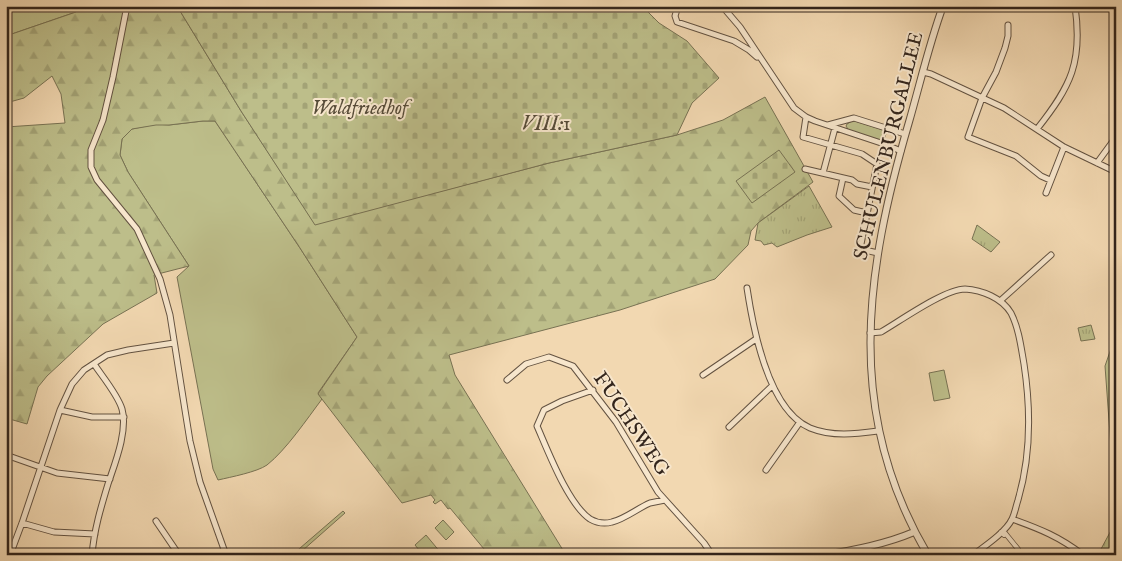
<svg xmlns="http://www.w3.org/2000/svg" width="1122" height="561" font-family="'IM FELL English',serif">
<defs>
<pattern id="forest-firs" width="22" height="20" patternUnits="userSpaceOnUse" patternTransform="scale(1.25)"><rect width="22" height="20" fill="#bdbe8a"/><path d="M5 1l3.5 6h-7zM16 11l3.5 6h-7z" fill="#a3a376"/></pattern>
<pattern id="cemetery-stones" width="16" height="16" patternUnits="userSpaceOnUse" patternTransform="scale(1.25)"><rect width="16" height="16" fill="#bdbe8a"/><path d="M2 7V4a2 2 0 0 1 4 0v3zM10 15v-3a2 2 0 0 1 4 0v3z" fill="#a3a376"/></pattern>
<pattern id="park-tufts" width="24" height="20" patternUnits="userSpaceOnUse" patternTransform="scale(1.25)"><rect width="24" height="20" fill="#bdbe8a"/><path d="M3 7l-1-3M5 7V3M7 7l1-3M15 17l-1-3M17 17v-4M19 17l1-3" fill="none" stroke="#a3a376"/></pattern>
</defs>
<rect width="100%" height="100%" fill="#f2d8b1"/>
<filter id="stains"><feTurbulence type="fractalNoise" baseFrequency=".004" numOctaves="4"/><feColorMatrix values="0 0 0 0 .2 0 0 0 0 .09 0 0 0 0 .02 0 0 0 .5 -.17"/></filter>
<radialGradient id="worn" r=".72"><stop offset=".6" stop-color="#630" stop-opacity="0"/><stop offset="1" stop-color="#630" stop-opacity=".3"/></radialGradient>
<path fill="#bdbe8a" stroke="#787253" d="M6 6H78L76 12 6 36Z
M203 121H215L300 248 357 337 318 393 322 399C307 419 286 450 267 465 257 472 231 477 218 480L213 469 177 277 189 266 128 172 120 155 122 139 132 129 156 124 169 125Z
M852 121H855L887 131 883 142 849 131 846 126 847 124Z
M944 370 950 398 934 401 929 373Z
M343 511 345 513 302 551 305 555H292Z
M443 520 454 532 446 540 435 528Z
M426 535 441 553 438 555H423L415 545Z"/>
<path fill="url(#forest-firs)" stroke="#787253" d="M78 6H177L241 111 315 224 549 163 677 135 723 120 765 97 813 182 758 223 751 231 748 245 715 279 620 310 449 355 455 375 566 555H489L450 508 448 509 441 500 435 504 433 502 435 500 431 495 402 503 318 394 357 337 300 248 215 121H203L169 125H156L132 129 122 139 120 155 128 172 189 266 154 275 157 293 103 324 47 376 38 387 27 424 6 418V127L65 123 61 94 52 76 24 98 6 103V36L76 12Z"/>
<path fill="url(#cemetery-stones)" stroke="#787253" d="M177 6H642L659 23 687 41 719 78 692 103 677 135 549 163 315 225 241 111Z
M779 150 795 172 752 203 736 181Z"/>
<path fill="url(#park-tufts)" stroke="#787253" d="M809 186 832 227 807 235 777 247 772 243 764 245 761 241 755 240 758 223Z
M977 225 1000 242 991 252 972 239Z
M1091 325 1095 339 1081 341 1078 328Z
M1115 337 1116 555H1101V549L1114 525 1113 475 1105 366Z"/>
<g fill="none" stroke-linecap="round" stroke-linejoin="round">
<g stroke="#635241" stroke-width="5.5">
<path id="pedestrian" d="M1001 532 1004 535 1005 533 1018 549 1021 555"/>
</g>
<g stroke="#635241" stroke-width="7">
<path id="minor" d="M127 6 113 77 103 120 91 150V167L97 180 137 229 160 279 170 315 185 410 190 441 200 482 226 555
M678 6 675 16 677 22 734 41 749 50 757 57
M722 6 740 27 794 108 806 117 815 121 884 144 901 151
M1008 25V36L1005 48 996 72 982 98 968 137 1016 156 1041 176 1050 180
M923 72 931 74 1004 108 1064 147 1116 172
M806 117 803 137 862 154 877 164 860 249 878 253
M828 125 854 118 905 134
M1037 129C1071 86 1083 62 1075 6
M1097 163 1116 137
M805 169 852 180 857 184 872 187
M823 173 835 128
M843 178 839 196 854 210 867 213
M1046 193 1064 147
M747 288C753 328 768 410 810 428 832 437 856 434 878 431
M1000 301 1051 255
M870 333 881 332C900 321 945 289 965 289 982 290 1002 298 1011 313 1019 329 1021 347 1024 364 1031 410 1031 456 1018 500 1016 506 1015 513 1012 519 1006 532 985 546 973 555
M703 375 756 339
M507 380 526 364 549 357 573 366 616 422 658 492 704 543 712 555
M593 390 562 401 544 410 537 426C548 451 568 504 590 519 597 523 605 524 612 522 625 519 638 508 650 503 655 502 660 501 665 500
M60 410 92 417H124
M729 427 772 386
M6 455 57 473 110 479
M766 470 800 422
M1012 519C1040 529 1060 537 1083 555
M156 521 175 549 180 555
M22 523 54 532 95 534
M10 555 22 523 60 410 72 384 84 370 107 355 128 350 174 343
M92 555C94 530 101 507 108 484 115 463 128 431 122 409 118 395 102 376 94 364"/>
</g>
<g stroke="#635241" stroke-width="8">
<path id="tertiary" d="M824 555C854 550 886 544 914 532
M928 555C844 414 865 272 909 122 920 84 929 44 943 6"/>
</g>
<use href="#pedestrian" stroke="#f7e6cc" stroke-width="4"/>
<use href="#minor" stroke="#f7e6cc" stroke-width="5"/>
<use href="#tertiary" stroke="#f7e6cc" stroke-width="6"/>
</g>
<g text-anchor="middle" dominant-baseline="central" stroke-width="4" stroke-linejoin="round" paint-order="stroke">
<g font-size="20" font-style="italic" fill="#564b38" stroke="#f7e6cc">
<text x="360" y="108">Waldfriedhof</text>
<text x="546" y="124">VIII:1</text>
</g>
<g font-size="20" fill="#33251c" stroke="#f7e6cc">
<text transform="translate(889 146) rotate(-76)">SCHULENBURGALLEE</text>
<text transform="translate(631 424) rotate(56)">FUCHSWEG</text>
</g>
</g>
<rect width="1122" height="561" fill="none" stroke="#f2d8b1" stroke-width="25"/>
<rect x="8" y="8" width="1107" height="546" fill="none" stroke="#33251c" stroke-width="2.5"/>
<rect x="12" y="12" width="1097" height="536" fill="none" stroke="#33251c"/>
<rect width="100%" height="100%" filter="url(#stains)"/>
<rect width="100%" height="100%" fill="url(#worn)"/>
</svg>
